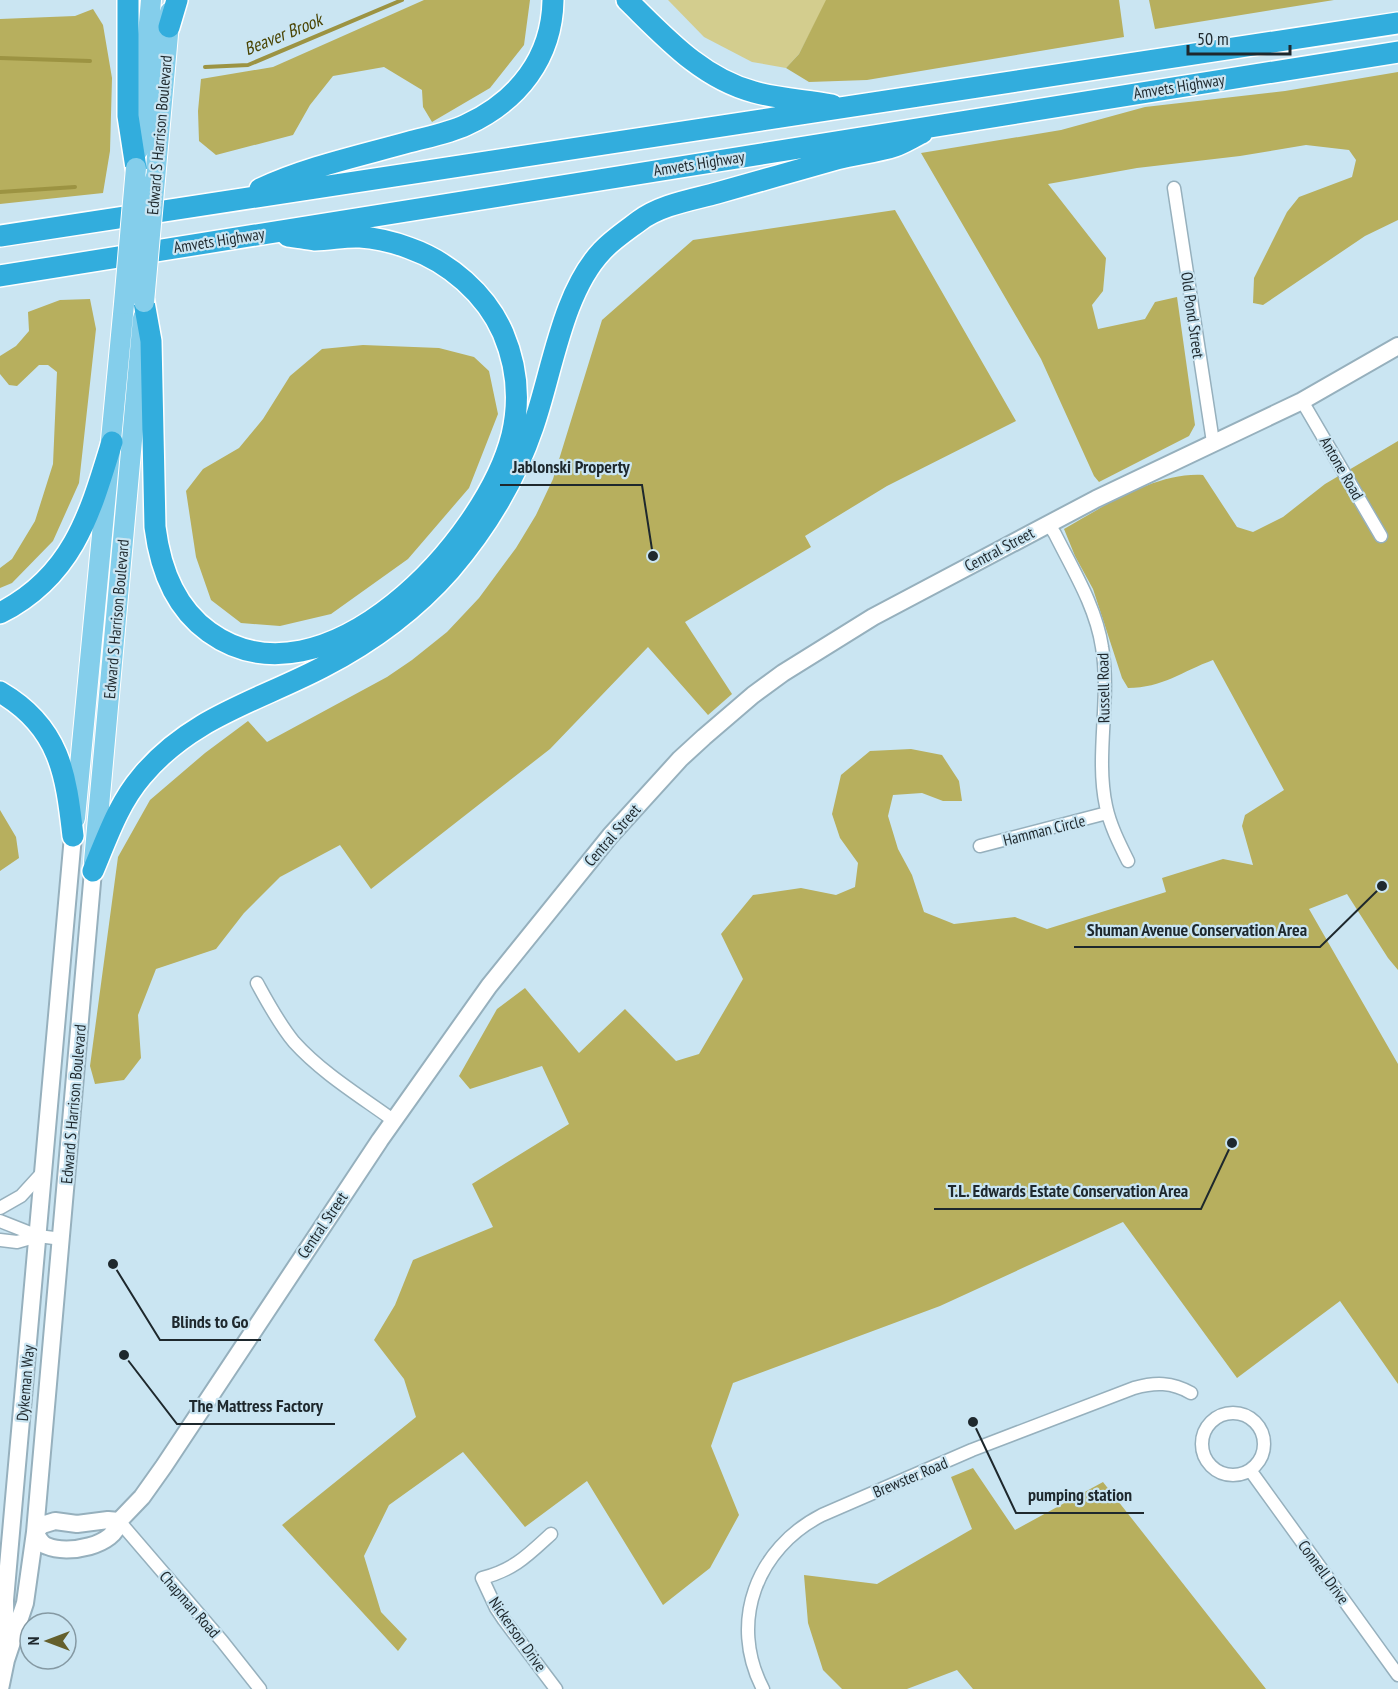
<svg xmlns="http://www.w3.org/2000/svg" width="1398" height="1689" font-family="'PT Sans Narrow',sans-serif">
<rect width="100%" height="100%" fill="#cae5f2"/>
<path fill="#d3cd8e" d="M668 0H826V2L799 54 786 68 752 62 704 37Z"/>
<path fill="#b7af5e" d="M424 0H530L524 45 490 88 432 122 423 107 422 90 384 67 333 76 310 105 293 135 216 155 199 141 198 111 201 79 273 67Z
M826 0H1119L1124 37 867 80 809 82 786 68 799 54Z
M1149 0H1334L1155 29Z
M93 9 103 25 112 78 110 151 103 193 0 204V19L75 16Z
M1398 72V220L1365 236 1263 305 1253 303 1254 278 1287 212 1299 197 1352 177 1356 160 1349 150 1306 145 1240 156 1137 168 1048 184 1106 258 1103 291 1092 305 1098 329 1145 319 1155 302 1177 297 1195 425 1189 436 1099 482 1094 476 1041 359 921 153 1061 130 1145 107 1285 91Z
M895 210 1016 421 887 486 805 536 811 547 685 622 732 694 708 715 648 647 550 749 371 889 340 845 280 877 244 913 216 949 156 969 138 1015 141 1058 124 1080 95 1084 90 1066 118 857 150 800 205 753 248 721 267 742 387 677 412 660 447 632 479 598 516 548 536 515 553 479 602 320 693 240Z
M90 299 96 329 79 483 53 541 12 583 0 588V568L12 559 35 521 53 464 57 372 48 365H39L17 386 9 385 0 374V356L16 346 29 331 28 312 60 300Z
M363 345 439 348 474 357 489 371 498 414 469 488 408 559 331 614 280 626 241 623 211 600 196 557 186 491 203 469 239 448 263 419 290 376 322 349Z
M1398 441V970L1388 958 1347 894 1309 909 1398 1064V1384L1340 1301 1237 1378 1123 1222 940 1306 733 1383 711 1446 739 1515 710 1568 663 1605 587 1481 525 1527 463 1452 389 1505 364 1556 381 1612 407 1639 398 1651 282 1525 416 1417 404 1379 374 1340 395 1305 413 1260 493 1227 472 1184 569 1124 542 1066 470 1089 459 1076 497 1009 525 988 579 1053 625 1009 676 1061 699 1054 743 979 721 934 753 895 801 888 836 895 855 887 858 863 840 838 832 814 841 775 870 751 911 749 942 755 959 781 962 801H943L922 793 893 795 888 816 898 849 912 875 924 912 954 924 1015 917 1047 929 1166 892 1162 878 1223 859 1253 865 1242 826 1245 815 1284 790 1213 660C1183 671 1162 688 1128 688L1122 678 1093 589 1075 556 1064 529C1104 506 1156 472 1203 475L1237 527 1253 532 1283 517 1325 484Z
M0 810 16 837 19 858 0 871Z
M973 1468 1015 1530 1103 1482 1266 1689H973L957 1670 907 1689H842L823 1670 808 1623 804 1575 877 1584 972 1529 951 1477Z"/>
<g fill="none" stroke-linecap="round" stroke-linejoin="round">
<path stroke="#9c9342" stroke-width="4" d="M0 58 90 61
M205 67 248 65 402 0
M0 192 75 187"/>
<g stroke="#96b0bd" stroke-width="15">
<path id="street" d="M1174 188 1213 442
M1302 401 1381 536
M1048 523 1055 534C1073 570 1096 607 1102 647 1111 699 1095 755 1106 806 1110 825 1119 843 1128 861
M980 846 1107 813
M257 983C268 1003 279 1024 294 1042 322 1073 360 1096 393 1120
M0 1208 21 1196 42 1173
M0 1221 38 1236 62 1239
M0 1240 17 1242 38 1236
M1202 1444a31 31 0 1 1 62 0a31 31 0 1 1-62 0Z
M1250 1470 1398 1675
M119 1521 222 1641 260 1689
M551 1534C528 1555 514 1570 482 1578L496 1608 504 1620 556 1689
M763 1689C728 1622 757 1548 822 1515L972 1450 1134 1388C1155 1382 1172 1382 1191 1393"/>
</g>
<g stroke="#96b0bd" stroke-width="20">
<path id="secondary" d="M35 1532 42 1525 55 1521 77 1524 108 1520 119 1521 142 1497 164 1466 380 1140 489 986 610 836 680 759 704 737 753 695 783 673 873 617 1096 499 1302 401 1398 346
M35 1532C38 1537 41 1544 47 1546 67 1555 116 1546 119 1521
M6 1660 5 1600 73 836
M0 1689 6 1660 25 1603 35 1532 93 871"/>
</g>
<g stroke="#fff" stroke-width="22">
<path id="primary" d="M138 150 151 0
M155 179 170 12
M75 818 124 304
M94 862 143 318"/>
</g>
<g stroke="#fff" stroke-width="24">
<path id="highway" d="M128 0V116L136 168
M627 0C664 36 701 78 754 92 779 99 806 100 832 105
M169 27 177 0
M260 189C307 167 359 156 409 142 428 137 449 133 466 125 518 101 552 58 553 0
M0 236 1398 23
M0 276 1398 52
M144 302 151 341 155 527C160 567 174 607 209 632 324 715 486 540 512 435 520 401 517 366 503 333 486 294 449 262 409 248 393 242 377 238 360 237 345 236 330 240 315 240 306 239 297 237 288 236
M0 613C73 576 90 514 112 442
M0 692C60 727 66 774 73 836
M93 871C107 838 118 804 142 776 191 717 258 701 323 667 371 642 414 611 450 570 487 527 515 480 533 427 552 373 562 293 602 251 612 240 627 230 639 221 660 205 691 200 717 193 757 182 797 170 837 159 856 154 877 152 895 146 904 143 913 137 922 133"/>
</g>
<use href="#street" stroke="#fff" stroke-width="12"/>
<use href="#secondary" stroke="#fff" stroke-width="16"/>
<use href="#primary" stroke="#84ceeb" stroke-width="20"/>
<use href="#highway" stroke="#32addd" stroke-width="21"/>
<g stroke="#fff" stroke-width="22" stroke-linecap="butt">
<path id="primary-bridge" d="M144 302 155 179
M124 304 136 168"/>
</g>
<use href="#primary-bridge" stroke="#84ceeb" stroke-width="20"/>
</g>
<g text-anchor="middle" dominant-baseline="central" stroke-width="4.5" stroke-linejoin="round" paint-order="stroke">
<g font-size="16" fill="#1e282d" stroke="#cae5f2">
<text transform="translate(1179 86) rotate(-9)">Amvets Highway</text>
<text transform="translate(159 135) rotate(-85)">Edward S Harrison Boulevard</text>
<text transform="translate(699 163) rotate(-9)">Amvets Highway</text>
<text transform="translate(219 240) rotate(-9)">Amvets Highway</text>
<text transform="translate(1193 315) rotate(82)">Old Pond Street</text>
<text transform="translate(1342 468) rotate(60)">Antone Road</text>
<text transform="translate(999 549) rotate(-28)">Central Street</text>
<text transform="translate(116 619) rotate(-85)">Edward S Harrison Boulevard</text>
<text transform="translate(1103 688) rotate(-91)">Russell Road</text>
<text transform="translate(1044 830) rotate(-14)">Hamman Circle</text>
<text transform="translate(612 835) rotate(-49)">Central Street</text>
<text transform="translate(73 1104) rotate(-85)">Edward S Harrison Boulevard</text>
<text transform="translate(322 1225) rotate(-56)">Central Street</text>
<text transform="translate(25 1383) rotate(-85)">Dykeman Way</text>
<text transform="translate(910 1477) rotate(-23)">Brewster Road</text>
<text transform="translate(1324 1572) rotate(54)">Connell Drive</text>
<text transform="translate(190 1604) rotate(49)">Chapman Road</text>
<text transform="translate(518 1634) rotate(55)">Nickerson Drive</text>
</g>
<g font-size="18" font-style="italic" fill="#484200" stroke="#cae5f2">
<text transform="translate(283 34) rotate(-22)">Beaver Brook</text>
</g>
</g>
<path fill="none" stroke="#1e282d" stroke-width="2" d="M653 556L642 485H500M1382 886L1320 947H1074M1232 1143L1201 1209H934M113 1264L160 1340H261M124 1355L177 1424H335M973 1422L1016 1513H1144"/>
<g fill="#1e282d" stroke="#cae5f2" stroke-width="2">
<circle cx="653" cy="556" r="6"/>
<circle cx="1382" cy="886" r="6"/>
<circle cx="1232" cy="1143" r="6"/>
<circle cx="113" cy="1264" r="6"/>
<circle cx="124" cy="1355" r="6"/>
<circle cx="973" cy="1422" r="6"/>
</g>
<g font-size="18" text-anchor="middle" font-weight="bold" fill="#1e282d" stroke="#cae5f2" stroke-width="4.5" stroke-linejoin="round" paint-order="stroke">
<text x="571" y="473">Jablonski Property</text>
<text x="1197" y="936">Shuman Avenue Conservation Area</text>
<text x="1068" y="1197">T.L. Edwards Estate Conservation Area</text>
<text x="210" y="1328">Blinds to Go</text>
<text x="256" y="1412">The Mattress Factory</text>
<text x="1080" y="1501">pumping station</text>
</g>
<g transform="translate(48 1641) rotate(270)"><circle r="28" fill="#cae5f2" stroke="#8599a3" stroke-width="1.5"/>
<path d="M0-4.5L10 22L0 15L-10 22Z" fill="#645f2c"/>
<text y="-9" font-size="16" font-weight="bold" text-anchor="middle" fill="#1e282d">N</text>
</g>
<path d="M1188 45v9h102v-9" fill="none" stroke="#1e282d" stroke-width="3"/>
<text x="1197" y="45" font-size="18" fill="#1e282d" stroke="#cae5f2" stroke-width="4.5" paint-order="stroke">50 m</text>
</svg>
